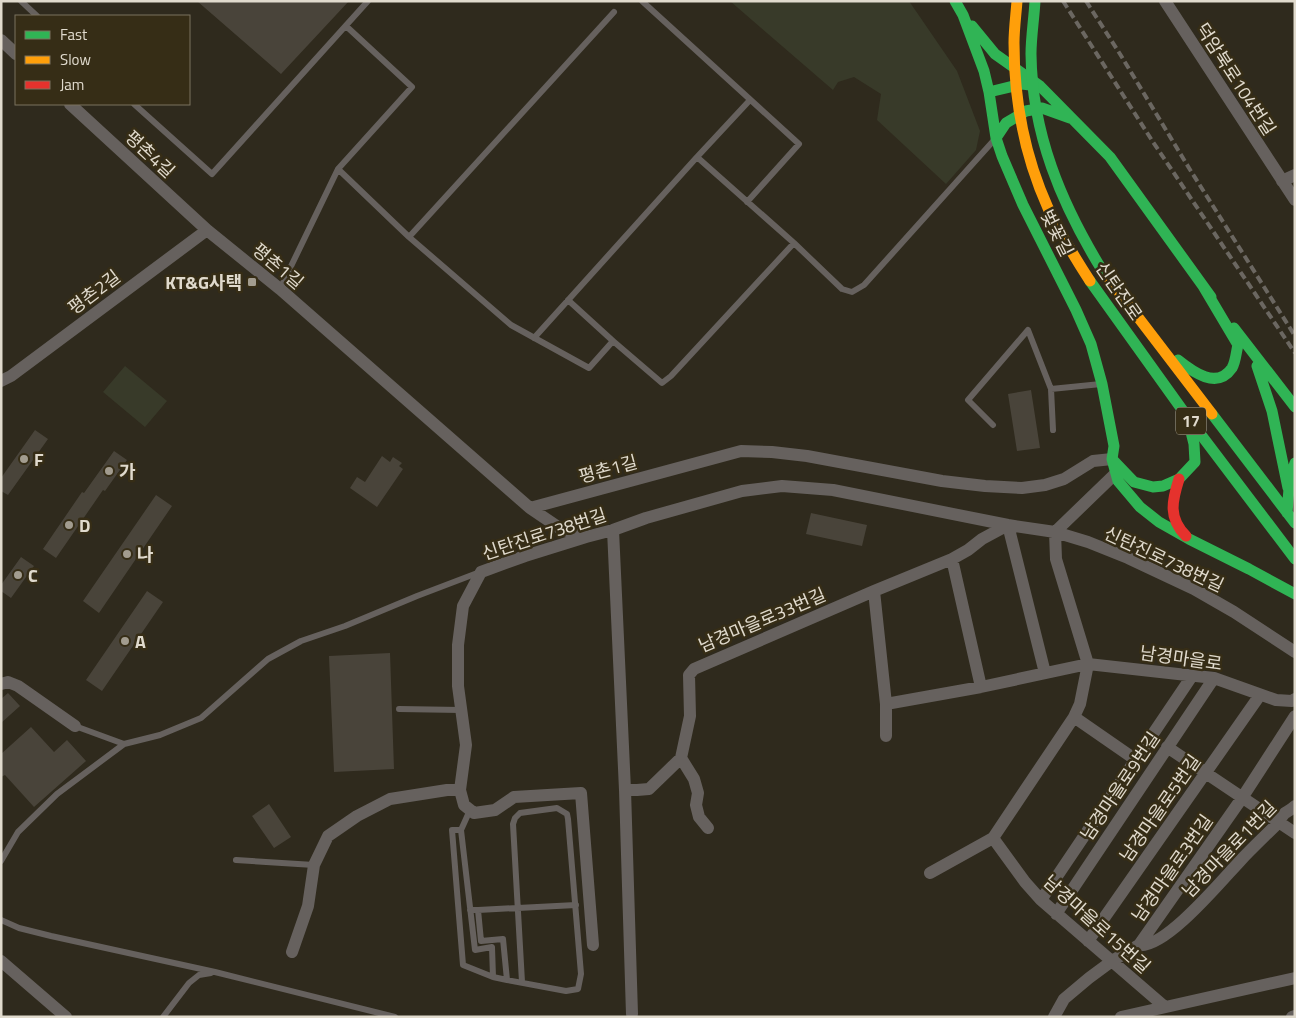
<svg xmlns="http://www.w3.org/2000/svg" width="1296" height="1018" font-family="'Titillium Web','Noto Sans KR',sans-serif">
<rect width="100%" height="100%" fill="#2f2a1d"/>
<path fill="#383a29" d="M730 1H909L957 71 980 131 976 150 946 184 877 120 881 94 854 77 838 82 833 90Z
M125 366 167 401 145 427 103 392Z"/>
<path fill="#49443a" d="M197 1H349L281 74Z
M1031 390 1040 448 1017 451 1008 394Z
M35 430 48 439 8 495 1 491V478Z
M114 451 127 460 105 491 103 490 56 558 43 549 82 492 84 493Z
M382 456 390 462 393 457 402 463 399 466 403 469 377 507 350 488 357 477 365 482Z
M156 495 172 506 99 613 83 601Z
M811 513 867 525 862 546 806 534Z
M21 557 34 566 11 598 1 591V585Z
M147 591 163 602 102 691 86 680Z
M390 653 394 769 334 772 329 656Z
M8 693 20 706 1 723V699Z
M31 727 54 752 67 740 86 761 34 807 5 775 1 777V754Z
M269 804 291 837 274 848 252 816Z"/>
<g fill="none" stroke-linecap="round" stroke-linejoin="round">
<path stroke="#66615e" stroke-width="6" d="M21 1 37 16
M642 1 799 144 747 202
M346 26 412 87 338 169 409 237 511 325 589 368 613 341 662 383 671 376 794 243
M750 100 697 157 794 243 842 289 852 292 864 285 995 139
M134 104 212 174 368 1
M409 237 614 12
M280 289 338 169
M568 300 613 341
M534 338 697 157
M1051 389 1053 430
M993 425 968 400 1028 330 1051 389 1101 384
M399 709 461 710
M75 726 124 744
M470 810 461 830 475 950 492 947 493 977
M461 830H452L463 965 493 977 507 980 566 991 578 989 581 974 568 819 567 814 557 808 520 813 515 818 513 824 522 982
M236 860 314 865
M1 861 18 832 57 794 124 744 160 735 201 718 268 659 301 641 345 626 417 596 480 572
M470 910H478L481 941 503 939 507 980
M478 910 576 905
M1 920 19 928 51 936 215 972 395 1017
M163 1017 189 983 199 975 211 973"/>
<path stroke="#66615e" stroke-width="12" d="M1165 1 1295 200
M1 40 16 54
M70 104 207 230 280 289 530 508 741 451 772 452 807 456 942 481 985 486 1022 488 1045 485 1064 479 1093 461 1112 459
M1282 181 1295 175
M1 381 11 376 207 230
M530 508 561 529 586 537
M613 530 625 790 632 1014
M952 559 981 687
M874 591 886 704V736
M1 684 8 682 18 686 75 726
M886 704 981 687 1088 664 1214 678 1276 700 1292 701 1295 699
M1074 717 1136 760
M1167 747 1295 833
M681 758 694 779 698 793 696 805 699 817 708 828
M460 790 464 805 474 813 495 810 514 797 581 793 593 945
M625 790H637L649 789 681 758 690 716 689 675 694 669 874 591 952 559 968 550 982 539 1008 525 1045 673
M993 838 1025 882 1041 900 1165 1007
M930 873 993 838 1074 717 1080 704 1088 664 1056 559 1055 532 1115 474
M1041 900 1192 676
M1056 914 1214 678
M1088 941 1260 695
M1139 945C1165 949 1222 880 1240 861 1252 848 1264 837 1276 825 1279 821 1282 816 1285 813 1288 811 1292 809 1295 806
M292 952 308 906 314 865 328 836 357 816 390 799 447 790H460L466 745 458 686V645L463 606 481 572 525 556 586 537 613 530 646 518 742 491 782 486 833 490 1008 525 1055 532 1088 542 1128 558 1194 589 1234 612 1295 652
M1 961 66 1017
M1054 1017 1064 999 1089 978 1112 961 1139 945 1242 798 1295 716
M1121 1017 1295 978
M1292 1017 1295 1016"/>
<path stroke="#30b455" stroke-width="11" d="M955 1 963 15 984 71 989 92 996 138 1002 156 1023 205 1076 310 1091 344 1102 384 1114 446 1112 459 1118 481 1140 507 1159 522 1189 539 1249 569 1295 594
M972 26 995 54 1040 86 1110 157 1211 297
M989 92 1022 84 1030 85
M996 138 1006 123 1026 111 1042 108 1070 118
M1090 281 1186 415 1295 559
M1234 328 1295 407
M1178 360C1193 372 1217 390 1232 368 1236 361 1236 352 1238 345L1203 286
M1257 366 1272 411 1288 488
M1212 414 1295 523
M1112 459 1134 482 1153 487 1163 486 1179 479 1195 462 1194 444 1189 424
M1287 513 1290 477 1295 463"/>
<path stroke="#ff9f0a" stroke-width="11" d="M1102 270 1212 414"/>
<path stroke="#e5322d" stroke-width="11" d="M1179 479C1172 501 1168 518 1186 536"/>
<path stroke="#6b6761" stroke-width="4" stroke-dasharray="8 4" stroke-linecap="butt" d="M1063 1 1153 142 1295 353
M1086 1 1120 54 1189 168 1295 336"/>
<path stroke="#30b455" stroke-width="11" d="M1035 1C1034 19 1031 37 1031 54 1032 134 1061 203 1102 270"/>
<path stroke="#ff9f0a" stroke-width="11" d="M1017 1C1016 15 1014 29 1014 43 1014 99 1025 157 1048 208 1060 233 1075 258 1090 281"/>
</g>
<g fill="#a29c8f" stroke="#362d16" stroke-width="2">
<rect x="247" y="277" width="10" height="10" rx="2.5"/>
<circle cx="24" cy="459" r="5"/>
<circle cx="109" cy="471" r="5"/>
<circle cx="69" cy="525" r="5"/>
<circle cx="127" cy="554" r="5"/>
<circle cx="18" cy="575" r="5"/>
<circle cx="125" cy="641" r="5"/>
</g>
<g text-anchor="middle" dominant-baseline="central" stroke-width="5" stroke-linejoin="round" paint-order="stroke">
<rect fill="#362d16" stroke="#ada696" stroke-width="1" x="1176" y="407.5" width="30" height="27" rx="4"/>
<g font-size="16" font-weight="bold" fill="#e0dacd">
<text x="1191" y="421">17</text>
</g>
<g font-size="18" fill="#e0dacd" stroke="#362d16">
<text transform="translate(1236 79) rotate(57)">덕암북로104번길</text>
<text transform="translate(150 154) rotate(43)">평촌4길</text>
<text transform="translate(1057 233) rotate(63)">벚꽃길</text>
<text transform="translate(278 266) rotate(40)">평촌1길</text>
<text transform="translate(1119 291) rotate(55)">신탄진로</text>
<text transform="translate(94 292) rotate(-37)">평촌2길</text>
<text transform="translate(608 469) rotate(-15)">평촌1길</text>
<text transform="translate(544 534) rotate(-18)">신탄진로738번길</text>
<text transform="translate(1164 559) rotate(25)">신탄진로738번길</text>
<text transform="translate(762 620) rotate(-23)">남경마을로33번길</text>
<text transform="translate(1181 658) rotate(8)">남경마을로</text>
<text transform="translate(1120 786) rotate(-56)">남경마을로9번길</text>
<text transform="translate(1160 808) rotate(-55)">남경마을로5번길</text>
<text transform="translate(1229 849) rotate(-46)">남경마을로1번길</text>
<text transform="translate(1172 868) rotate(-55)">남경마을로3번길</text>
<text transform="translate(1097 924) rotate(42)">남경마을로15번길</text>
</g>
<g font-size="18" font-weight="bold" fill="#e0dacd" stroke="#362d16" text-anchor="start">
<text x="242" y="282" text-anchor="end">KT&amp;G사택</text>
<text x="34" y="459">F</text>
<text x="119" y="471">가</text>
<text x="79" y="525">D</text>
<text x="137" y="554">나</text>
<text x="28" y="575">C</text>
<text x="135" y="641">A</text>
</g>
</g>
<rect width="1296" height="1018" fill="none" stroke="#e0dacd" stroke-width="5"/>
<rect x="15" y="15" width="175" height="90" fill="#362d16" stroke="#7a725f"/>
<rect x="25" y="31" width="25" height="8" fill="#30b455" stroke="#7a725f"/>
<text x="60" y="40" font-size="15" fill="#e0dacd">Fast</text>
<rect x="25" y="56" width="25" height="8" fill="#ff9f0a" stroke="#7a725f"/>
<text x="60" y="65" font-size="15" fill="#e0dacd">Slow</text>
<rect x="25" y="81" width="25" height="8" fill="#e5322d" stroke="#7a725f"/>
<text x="60" y="90" font-size="15" fill="#e0dacd">Jam</text>
</svg>
